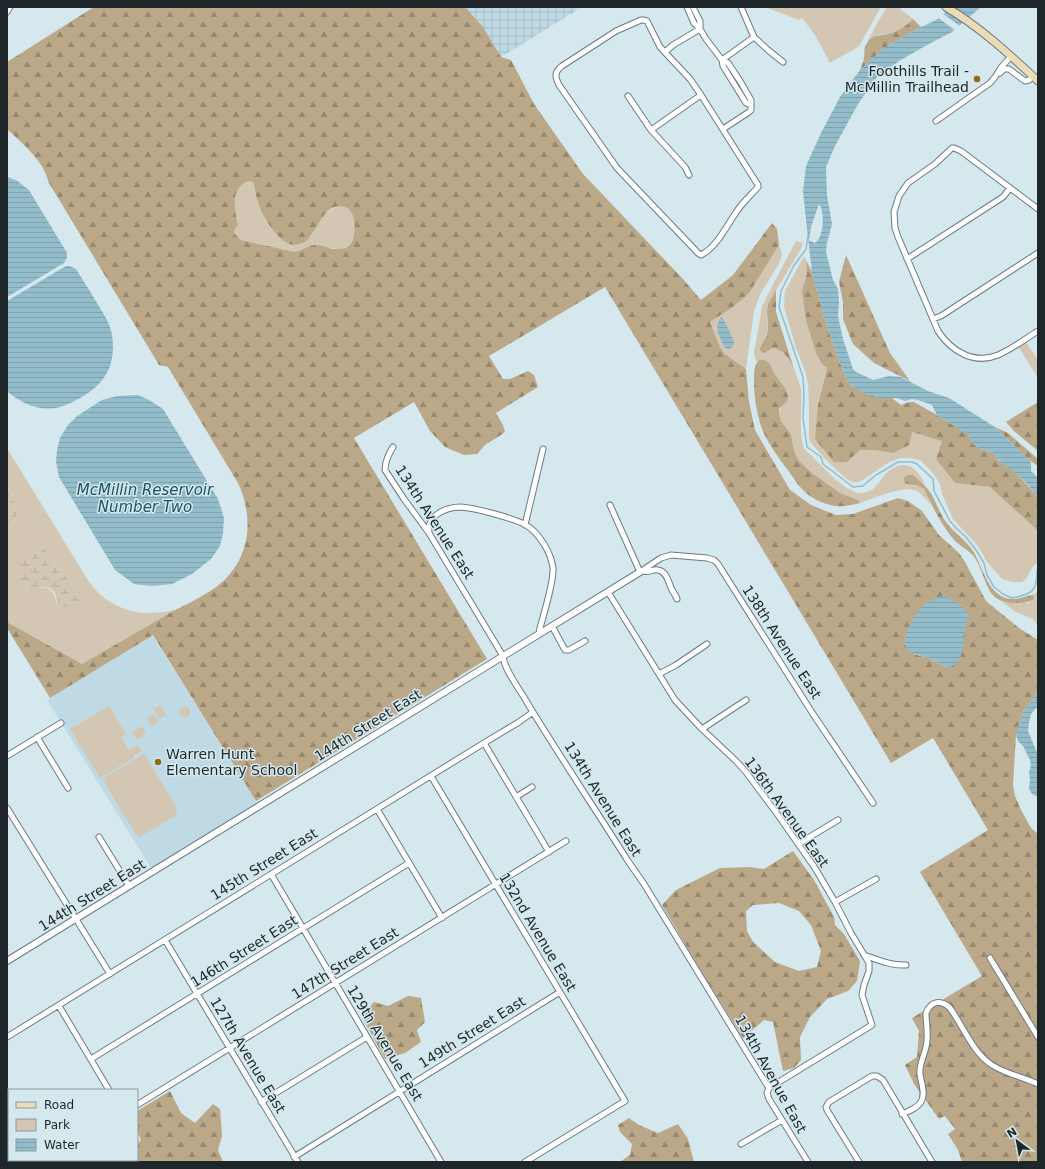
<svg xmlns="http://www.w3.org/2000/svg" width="1045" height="1169" font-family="'DejaVu Sans',sans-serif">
<defs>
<pattern id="industrial-grid" width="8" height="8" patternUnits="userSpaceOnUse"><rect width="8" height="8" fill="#bfdae4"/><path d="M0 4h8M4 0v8" fill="none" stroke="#a4bbc4"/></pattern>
<pattern id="forest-firs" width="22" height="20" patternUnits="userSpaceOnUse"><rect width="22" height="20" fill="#bba889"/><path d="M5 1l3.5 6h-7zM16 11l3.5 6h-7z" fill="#978970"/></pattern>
<pattern id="wetland-marsh" width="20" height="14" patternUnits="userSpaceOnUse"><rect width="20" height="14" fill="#d3c7b3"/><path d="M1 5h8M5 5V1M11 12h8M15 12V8" fill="none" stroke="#b5ab9a"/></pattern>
<pattern id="water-rules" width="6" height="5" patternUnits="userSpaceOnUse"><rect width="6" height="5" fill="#94bdcc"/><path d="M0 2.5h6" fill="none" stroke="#7fa2af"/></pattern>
</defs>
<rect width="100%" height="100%" fill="#d4e8ee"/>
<path fill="#bfdae4" d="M152 635 259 806 153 871 47 700Z"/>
<path fill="url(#industrial-grid)" d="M465 7H582L501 57 483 27Z"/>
<path fill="#d3c7b3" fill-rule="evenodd" d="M765 7H881L859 46 853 50 830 63 815 35 802 18 799 20Z
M887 7H898L913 19C907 25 900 32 891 34 889 34 886 34 884 34 878 35 871 38 867 43L876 25Z
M248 181 253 182 258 205 266 220 277 234 289 244 312 236C314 230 317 224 320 219 326 212 340 201 349 209 356 216 356 241 348 246 339 252 327 246 318 245 310 244 302 250 295 252L245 241 241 240 234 233C235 219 230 193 242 183 243 182 246 182 248 181Z
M796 241 803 243 801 249 768 304C765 323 772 330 760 348V350L766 352 773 348C783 350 786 355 791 363 795 371 800 382 801 391 802 408 799 430 803 446 804 450 808 452 811 455 821 465 846 493 860 493 878 493 879 478 890 470 908 458 918 469 925 485L913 475V486C926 486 926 493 931 504 926 500 922 494 917 491 904 484 873 499 860 503L858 500 840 493 812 473 799 461 794 451 791 434 781 421 779 414 785 388 774 373 770 364 759 360 756 362 754 353 762 307 768 294Z
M779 245 782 254 780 262 761 293 754 311 746 369 725 354 720 347 710 322 733 307 748 293Z
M805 257 806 260 807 273 802 291 822 364 827 368 818 405 847 462 860 450H876L912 432 943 441 955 483 990 487 1038 531V562L1033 566 1026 579 1022 582H1012L1002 579 987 562 978 546 953 519 942 494 940 484 933 473 920 460 909 458H900L888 463 861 481C858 482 855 483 852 482 842 477 814 449 809 439V403L808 384 805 371 796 348 784 307 785 291 803 258Z
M1025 341 1038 360V378L1018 346Z
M7 448 89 582C94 588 100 595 107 600 117 607 135 614 148 613 157 613 166 612 175 610L82 664 7 622V532L16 518 18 511 7 484ZM38 547 44 548 74 589 57 603C51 584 46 587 29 588L26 585 20 576Z
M1038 587V626L1033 619 1016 612 1002 602 1009 603H1028L1030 602 1034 596 1032 595 1037 592Z
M160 705 166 715 160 719 154 709Z
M109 706 126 734 121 737 129 750 138 745 142 751 133 756 134 758 100 778 70 729Z
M179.5 712a5.5 5.5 0 1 1 11 0a5.5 5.5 0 1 1-11 0Z
M154 714 159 722 152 726 147 719Z
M142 726 146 732 141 738 137 740 132 732Z
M144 754 176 806V810L178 814 140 837 136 834 103 781 105 777Z"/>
<path fill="url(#forest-firs)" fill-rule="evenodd" d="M94 7H465L483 27 501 57 511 60 534 104 583 174 682 278 701 300 733 275 772 223 777 229 779 245 749 293 733 307 710 322 720 347 725 354 746 369 749 402 755 430 790 490 811 505 836 515 853 514 898 498 908 501 922 511 939 535 959 553 965 562 986 601 1019 628 1038 640V692L1023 712 1016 735 1013 785 1015 796 1021 810 1031 828 1038 834V1162H962L958 1150 948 1134 955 1129 945 1116 939 1119 914 1084 905 1065 917 1057 919 1031 912 1018 982 976 920 872 988 830 933 738 891 763 605 287 489 356 503 379H510L528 371 534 375 538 387 496 413 503 425 505 432 498 437 486 444 477 454 464 455 445 447 430 431 414 402 354 438 487 659 256 801 153 635 50 698 7 628V622L82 664 175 610C192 602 218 589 229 575 252 549 252 513 238 483L168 367 159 365 49 183C43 160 24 145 7 129V62ZM248 181 253 182C255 189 256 197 258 203 262 216 277 239 289 244 294 246 302 244 306 241 318 232 323 201 345 207 349 208 351 212 353 216 355 224 356 242 347 247 345 249 339 248 335 249 329 249 324 245 318 245 310 244 302 250 295 252L245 241 241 240 234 233 235 228 238 226C235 210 229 189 248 181ZM916 615H968L964 630 947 668C941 664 934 661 928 658 923 656 917 656 913 653 897 644 910 627 916 615Z
M913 19 921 27 884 48 860 70C861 66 864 62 864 58 865 52 863 48 867 43 872 34 884 36 892 33 901 30 907 25 913 19Z
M846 255 890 353 910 381 874 363 853 344 843 319V302L839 282Z
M806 260 812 272 824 317 836 353 847 380 852 386 880 398H892L901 405 909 402H914L937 415 969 435 973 444 981 449 994 453 998 460 1015 472 1031 489 1038 497V531L990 487 955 483 936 459 942 441 912 432 909 445 893 453 876 450H860L847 462H834L815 439 818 405 827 368 822 364 816 353 806 320 802 291 807 273Z
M776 290V312L794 369C788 358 786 351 773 348L766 352 763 353 760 350V348L767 335 768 325 767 312 768 304Z
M759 360H764L770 364 774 373 785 388 788 396 787 401 779 409V414L781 421 791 434 794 451 799 461 812 473 840 493 858 500 860 503C848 506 838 508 827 504 818 502 809 496 803 490 798 485 794 479 790 473 779 458 767 443 761 426 756 411 754 395 754 380 754 374 754 364 759 360Z
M1038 402V451L1014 431 1006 422Z
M995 427 1008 433 1038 459V466L1029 460Z
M907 475H913C920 481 927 487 932 495 937 504 940 514 946 522 954 533 966 540 973 551 983 567 986 590 1005 598 1014 601 1024 597 1032 595L1034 596V599C1028 603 1023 603 1016 603 984 604 988 578 975 558 970 551 962 547 956 542 942 527 933 507 924 489 919 485 910 485 904 483V478Z
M793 851 814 880 834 917 835 925 844 934 860 961 857 981 848 991 827 999 810 1017 800 1037 801 1060 794 1068 783 1071 773 1022 764 1020 743 1038 701 971 662 905 676 890 720 868 749 867 764 869ZM779 903 799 911 811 925 821 951 817 967 799 971 775 962 753 942 747 931 746 911 753 905Z
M408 996 421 998 425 1022 417 1030 421 1042 405 1053 385 1059 362 1017 374 1002 388 1006Z
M170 1091 181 1113 195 1123 213 1104 220 1109 222 1136 218 1150 223 1162H124L125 1160H137V1145L141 1140 137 1130V1111Z
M629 1118 639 1125 658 1133 678 1124 688 1139 694 1162H620L630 1155 632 1144 620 1132 618 1125Z"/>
<path fill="url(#wetland-marsh)" d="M7 484 18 511 16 518 7 532Z
M38 547 44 548 74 589 78 596 79 602 75 606C49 610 62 597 51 589 46 585 35 588 29 588 9 571 20 559 38 547Z"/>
<path fill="url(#water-rules)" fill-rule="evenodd" d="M952 7H981L952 32 927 45 899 61 877 77 858 104 835 146 826 167 827 196 832 224 827 243 826 252 833 280 838 289 839 303 838 316 843 339 853 369 856 372 873 380 889 376 901 377 928 391 949 398 995 427 1029 460 1031 463V471L1038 478V497C1031 488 1023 479 1014 472 1006 465 999 463 994 453L981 449 973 444 969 435 937 415 932 405 918 400 912 399 905 401 897 398H880L865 394 852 386 847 380 836 353 824 317 812 272 807 229 803 191 806 166 821 133 840 97 860 70 884 48 921 27 936 20ZM819 204C825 212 824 237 815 243L810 241 809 240 811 227Z
M7 177 16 180 29 190 67 253V258L64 263 7 297Z
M66 266H70L76 269C83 280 90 291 97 303 103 313 110 323 112 335 114 347 113 361 108 371 102 383 91 392 80 398 73 402 67 405 60 407 41 412 21 404 7 391V301Z
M721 317 723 318 734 341V344L730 349 725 348C720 337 713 329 721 317Z
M138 395 149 400 163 409 218 499 224 518 223 533 220 546 211 559 192 574 172 584 152 586 134 584 115 570 59 477 56 462 57 450 60 438 68 425 77 416 102 400 117 396Z
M942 596C949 597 964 606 967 613 969 619 965 626 964 632 962 646 965 663 947 668 941 664 935 661 928 658 921 655 911 655 906 647 900 638 917 610 925 604 930 600 936 598 942 596Z
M1038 692V706L1031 714 1029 723 1028 731 1038 755V797L1032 794 1029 789 1030 779 1029 772 1031 765 1030 760 1023 746 1018 741 1016 735 1023 712Z"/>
<path fill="#d4e8ee" d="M942 13 961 27 956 31 937 17Z"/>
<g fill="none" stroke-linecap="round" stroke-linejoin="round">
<path stroke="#94bdcc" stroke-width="1.5" d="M808 236 806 249 793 267 781 291 779 307 803 377 804 396 803 418 807 447 821 457 823 464 853 487 863 486 876 475 898 462H912L917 464 933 479 934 491 950 521 956 528 966 537 976 550 984 563 987 575 994 587 1003 594 1012 598C1032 594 1037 592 1037 571L1038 570"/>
<g stroke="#6a7b82" stroke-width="7">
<path id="minor" d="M687 7 694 23 700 29V21L693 7
M741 7 754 37 768 50 783 62
M7 12 10 7
M641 20H643L647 21 660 47 690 79 701 95 758 185V187C751 195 743 202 737 211 727 225 717 247 701 255L698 253 617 168 559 85C555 77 554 72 562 66L616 31Z
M665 52 673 45 700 29 706 39 722 60 728 63 740 81 751 100V110L749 112 723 129
M722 60 723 66 746 103 751 105
M722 60 754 37
M1000 73 1004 69H1009L1025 81 1029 80 1033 76
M628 96 651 130 685 167 689 175
M936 121 990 83C995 78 997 75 1000 69 1003 65 1008 60 1011 56
M651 130 701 95
M1038 209 961 151 954 148H952L935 164 908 183 899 196 894 212 895 228 898 237 938 331C951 351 974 365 998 355 1012 349 1025 339 1038 331
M907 259 1003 197 1010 188
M933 319 941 316 1038 253
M393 447C389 454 385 461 385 470L404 499 429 533 503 656C504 669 518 687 525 699 558 754 594 807 628 861L644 884 751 1059 769 1088 767 1093 769 1099 808 1162
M610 505 640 572 661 558 671 555 707 558 714 560 718 564 813 714 873 803
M525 525 543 449
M429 532C427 515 446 507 461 507 475 508 513 518 526 525 539 533 551 552 553 568 554 582 544 613 540 628L539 634
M643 571C649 573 652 569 658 570 667 571 669 584 672 590 674 593 676 596 677 599
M608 592 675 700 702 729 736 761 746 772 778 815 815 868 835 902 851 933 869 963V971L864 985 862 995 872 1025 769 1088
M552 626 565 650H569L585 641
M659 674 676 665 707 644
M702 729 746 700
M37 737 68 788
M484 743 549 852
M7 756 61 723
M431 776 625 1101 525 1162
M516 797 532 787
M7 808 110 974
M377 809 442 918
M99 837 129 886
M798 844 838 820
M271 874 441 1162
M835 902 876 879
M165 940 298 1162
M864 955C878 960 892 966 906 965
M990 958 1038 1037
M59 1006 109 1090
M7 1037 484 743 519 722 533 712
M91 1059 409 863
M261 1102 367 1037
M137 1105 566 841
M902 1114C909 1111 916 1109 921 1102 926 1094 921 1083 920 1074 919 1064 924 1057 926 1047 929 1036 926 1024 926 1013 931 1001 941 999 950 1008 963 1026 973 1053 992 1065 1006 1074 1023 1077 1038 1084
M741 1144 782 1120
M294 1157 560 992
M859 1162 827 1110 826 1107 829 1102 872 1076H877L883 1080 932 1162"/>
</g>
<g stroke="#6a7b82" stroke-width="8">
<path id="tertiary" d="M7 961 640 572"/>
</g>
<g stroke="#6a7b82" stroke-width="9">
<path id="secondary" d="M946 7C980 27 1009 54 1038 81"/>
</g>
<use href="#minor" stroke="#fff" stroke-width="5"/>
<use href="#tertiary" stroke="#fff" stroke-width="6"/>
<use href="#secondary" stroke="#ebdcb6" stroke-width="7"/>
</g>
<g fill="#936b14" stroke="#d4e8ee" stroke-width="1.5">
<circle cx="977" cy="79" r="4"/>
<circle cx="158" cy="762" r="4"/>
</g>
<g text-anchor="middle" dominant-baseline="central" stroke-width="3" stroke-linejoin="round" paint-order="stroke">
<g font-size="14" fill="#1f2629" stroke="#d4e8ee" text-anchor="end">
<text x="969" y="71">Foothills Trail -<tspan x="969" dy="16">McMillin Trailhead</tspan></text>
<text x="166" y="754" text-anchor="start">Warren Hunt<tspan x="166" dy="16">Elementary School</tspan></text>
</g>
<g font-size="14" fill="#1f2629" stroke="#d4e8ee">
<text transform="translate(435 522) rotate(57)">134th Avenue East</text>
<text transform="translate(782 642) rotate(57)">138th Avenue East</text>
<text transform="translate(368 725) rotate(-32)">144th Street East</text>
<text transform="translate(603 799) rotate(58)">134th Avenue East</text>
<text transform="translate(787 812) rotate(54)">136th Avenue East</text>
<text transform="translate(264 864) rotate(-32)">145th Street East</text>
<text transform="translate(92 895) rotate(-32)">144th Street East</text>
<text transform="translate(538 932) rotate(59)">132nd Avenue East</text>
<text transform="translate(244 951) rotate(-32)">146th Street East</text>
<text transform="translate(345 963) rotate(-32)">147th Street East</text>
<text transform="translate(472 1032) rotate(-32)">149th Street East</text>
<text transform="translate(385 1043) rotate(59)">129th Avenue East</text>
<text transform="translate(248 1055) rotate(59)">127th Avenue East</text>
<text transform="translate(771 1074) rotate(61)">134th Avenue East</text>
</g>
<g font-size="15" font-style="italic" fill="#1c5363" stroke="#d4e8ee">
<text x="145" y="490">McMillin Reservoir<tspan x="145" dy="17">Number Two</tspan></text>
</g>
</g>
<rect width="1045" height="1169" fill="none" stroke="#1f2629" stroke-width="16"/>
<rect x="8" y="1089" width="130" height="72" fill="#d4e8ee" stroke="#8c9a9f"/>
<rect x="16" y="1102" width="20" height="6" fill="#ebdcb6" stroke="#8c9a9f"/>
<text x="44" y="1109" font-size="12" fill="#1f2629">Road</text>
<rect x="16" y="1119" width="20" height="12" fill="#d3c7b3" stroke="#8c9a9f"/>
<text x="44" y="1129" font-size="12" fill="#1f2629">Park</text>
<rect x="16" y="1139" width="20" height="12" fill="url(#water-rules)" stroke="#8c9a9f"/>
<text x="44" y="1149" font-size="12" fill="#1f2629">Water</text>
<g transform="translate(1017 1141) rotate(328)" stroke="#d4e8ee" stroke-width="3" paint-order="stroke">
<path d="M0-3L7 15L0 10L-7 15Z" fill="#1f2629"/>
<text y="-6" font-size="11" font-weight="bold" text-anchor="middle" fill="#1f2629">N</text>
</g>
</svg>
